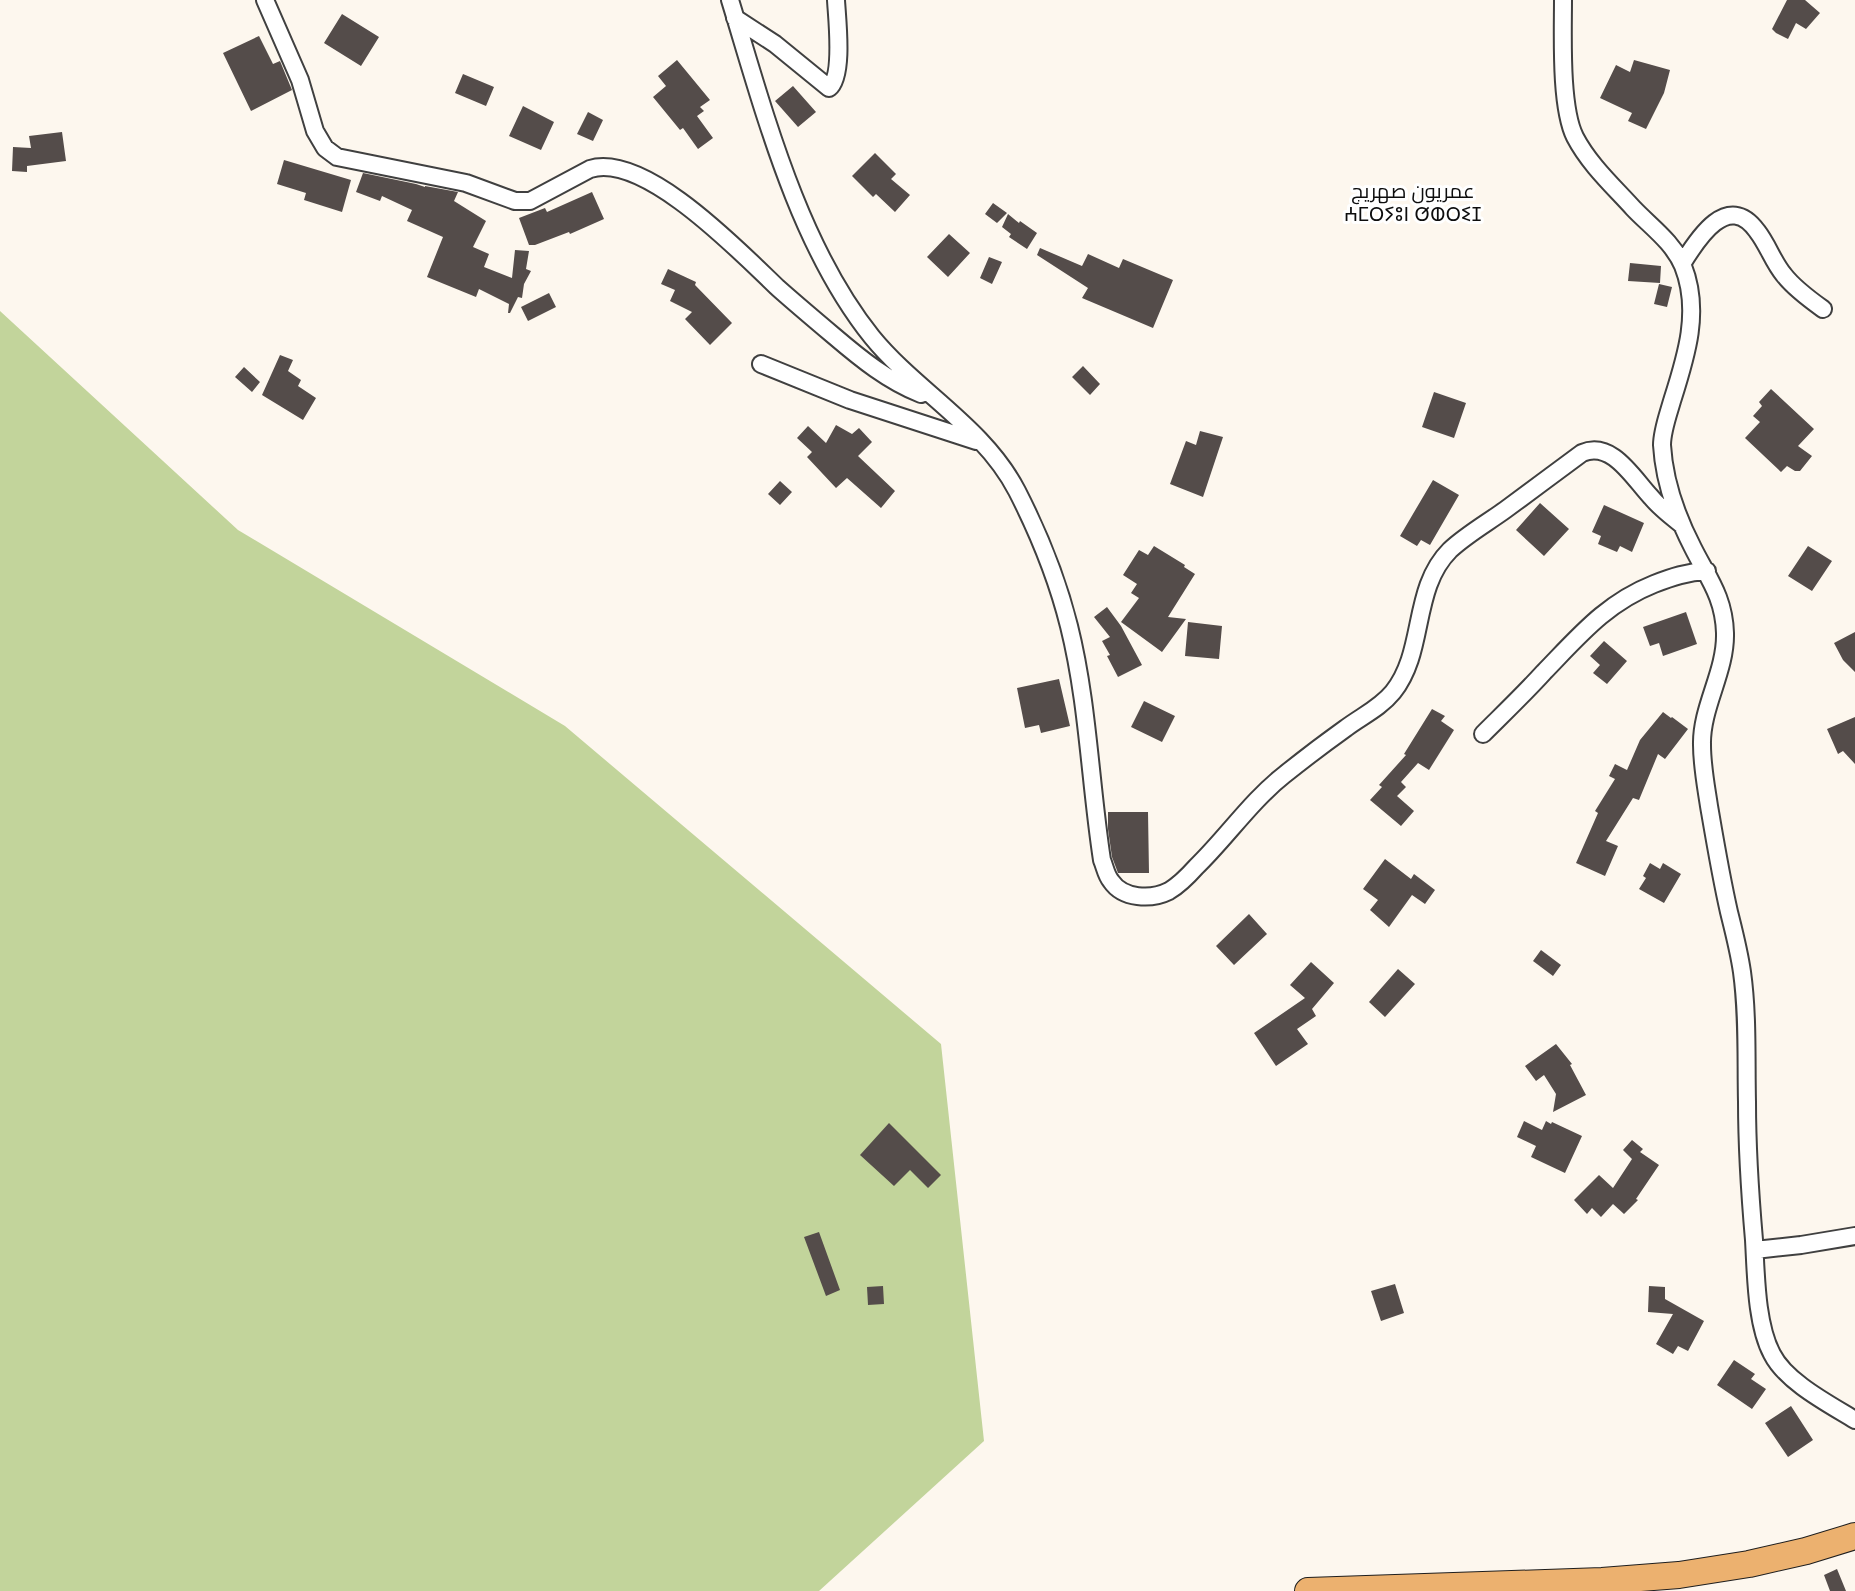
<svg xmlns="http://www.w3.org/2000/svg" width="1855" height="1591" font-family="'Roboto Serif',Cairo,'Noto Sans Tifinagh',serif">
<rect width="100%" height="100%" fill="#fdf7ee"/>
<path fill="#c2d49b" d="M0 311 238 530 565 726 941 1044 984 1441 819 1591H0Z"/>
<path fill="#544c4a" d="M1787 0H1805L1820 13 1806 29 1796 23 1788 39 1776 33 1772 29Z
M342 14 379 37 361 66 324 43Z
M259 36 273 64 280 61 292 90 251 111 223 53Z
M677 60 710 100 700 107 704 111 697 116 713 138 698 149 683 128 680 130 653 97 666 86 658 76Z
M1634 60 1670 70 1664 93 1646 129 1628 121 1632 113 1600 98 1616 65 1630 72Z
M463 74 494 87 486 106 455 93Z
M793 86 816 112 798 127 775 101Z
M523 106 554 122 541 150 509 136Z
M588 112 603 120 593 141 577 134Z
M62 132 66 161 27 166V172L12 171 13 147 31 148 29 136Z
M875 153 896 174 891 179 910 195 895 212 876 194 873 197 852 176Z
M284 160 351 180 342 212 304 200 306 193 277 184Z
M363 173 416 184 425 187V186L458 192 454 201 486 221 473 247 489 254 484 267 512 278 515 250 529 251 526 269 531 271 524 284 522 298 518 297 510 313H508L509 304 479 289 476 297 427 277 443 237 407 221 412 210 382 196 380 201 356 192Z
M592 192 604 219 570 234 569 232 535 245H529L519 218 545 208 547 212Z
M993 203 1007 213 997 223 985 214Z
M1008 214 1019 223 1020 221 1037 233 1027 249 1009 237 1011 234 1002 227Z
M949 234 970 253 948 277 927 257Z
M1040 248 1082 266 1088 254 1119 268 1123 259 1173 280 1153 328 1082 298 1088 288 1037 255Z
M989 257 1002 262 992 284 980 278Z
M1630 263 1661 266 1660 283 1628 281Z
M668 269 696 282 695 285 732 323 710 345 685 319 692 312 670 301 675 290 661 284Z
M1659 284 1672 287 1667 307 1654 304Z
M549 293 556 307 528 321 521 307Z
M280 355 293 360 288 371 301 380 298 386 316 398 303 420 262 395Z
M1083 366 1100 384 1090 395 1072 377Z
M244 367 260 382 252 392 235 377Z
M1771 389 1814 429 1798 446 1812 456 1800 471H1795L1787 466 1781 472 1745 438 1760 422 1753 416 1762 406 1759 402Z
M1434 392 1466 403 1454 438 1422 427Z
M836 425 852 434 859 428 872 442 858 456 895 491 881 508 847 478 836 488 807 457 812 452 797 438 808 426 826 443Z
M1200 431 1223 437 1203 497 1170 484 1186 441 1196 445Z
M1433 480 1459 495 1430 545 1421 540 1417 546 1400 536Z
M780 481 792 492 780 505 768 494Z
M1540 503 1569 529 1544 556 1516 530Z
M1604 505 1644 523 1632 552 1620 546 1617 552 1598 544 1601 536 1592 532Z
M1154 546 1185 565 1184 567 1195 574 1168 617 1186 619 1162 652 1121 622 1139 598 1131 593 1137 584 1123 575 1139 550 1148 555Z
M1808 546 1832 561 1812 591 1788 576Z
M1107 607 1121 626 1142 665 1118 677 1107 656 1110 655 1102 641 1110 637 1094 617Z
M1686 612 1697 644 1663 656 1659 643 1650 646 1643 627Z
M1188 622 1222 626 1219 659 1185 656Z
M1855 632V672L1843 660 1834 643Z
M1604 641 1627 661 1607 684 1593 673 1600 665 1590 656Z
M1059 679 1070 726 1041 733 1039 725 1025 728 1017 688Z
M1144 701 1175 716 1162 742 1131 727Z
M1432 709 1445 716 1441 721 1454 730 1429 770 1418 763 1401 782 1406 787 1397 796 1414 811 1401 826 1370 800 1382 787 1379 785 1406 755 1404 754Z
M1663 712 1671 718 1672 717 1688 729 1665 759 1658 754 1639 800 1633 798 1606 841 1618 846 1605 876 1576 863 1598 813 1595 811 1615 779 1609 776 1615 764 1627 770 1640 740Z
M1855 717V764L1843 751 1838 754 1827 729Z
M1108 812H1148L1149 873H1118L1112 857 1108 829Z
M1385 859 1411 879 1414 874 1435 890 1425 904 1412 895 1389 927 1370 910 1378 900 1363 889Z
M1650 863 1660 869 1663 863 1681 874 1664 903 1639 889 1646 878 1643 876Z
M1249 914 1267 934 1234 965 1216 946Z
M1541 950 1561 965 1553 976 1533 961Z
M1311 962 1334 983 1312 1009 1316 1016 1297 1029 1308 1044 1276 1066 1254 1033 1305 998 1290 985Z
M1398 969 1415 984 1385 1017 1369 1002Z
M1556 1044 1572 1064 1570 1065 1586 1095 1553 1112 1556 1094 1544 1075 1536 1081 1525 1066Z
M1524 1121 1542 1130 1546 1121 1551 1124 1552 1122 1582 1136 1565 1173 1531 1157 1536 1146 1517 1137Z
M889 1123 941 1175 928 1188 910 1170 894 1186 860 1155Z
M1632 1140 1643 1149 1640 1152 1659 1165 1636 1199 1638 1200 1624 1214 1613 1204 1601 1217 1592 1208 1587 1214 1574 1200 1599 1175 1613 1188 1632 1159 1623 1150Z
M819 1232 840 1290 826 1296 804 1237Z
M1395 1284 1404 1313 1381 1321 1371 1291Z
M883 1286 884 1304 868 1305 867 1287Z
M1649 1286 1665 1287V1299L1704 1321 1688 1351 1678 1346 1673 1354 1656 1344 1673 1314 1648 1312Z
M1734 1360 1755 1374 1751 1379 1766 1389 1752 1409 1717 1385Z
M1791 1406 1813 1440 1788 1457 1765 1423Z
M1837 1569 1846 1591H1830L1824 1575Z"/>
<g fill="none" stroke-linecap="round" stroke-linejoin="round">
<g stroke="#404040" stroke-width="20">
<path id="street" d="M265 0 300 80 315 131 325 148 337 157 466 183 515 201H530L590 169C645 152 741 253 778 288 796 304 815 320 834 336 861 359 888 381 921 394
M730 0C764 111 798 245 872 337 916 391 984 427 1017 491 1039 534 1057 578 1069 626 1088 702 1090 782 1102 860 1105 867 1106 875 1111 881 1123 899 1151 900 1169 891 1179 885 1188 876 1196 867 1226 838 1251 801 1284 775 1304 759 1325 743 1346 728 1362 716 1380 708 1393 692 1426 651 1411 589 1450 550 1466 535 1487 523 1505 510 1531 491 1556 472 1582 453 1612 440 1633 478 1651 497 1660 508 1671 516 1682 525
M1563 0C1563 35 1560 107 1575 137 1589 164 1613 186 1633 208 1650 226 1673 242 1683 266 1701 311 1686 357 1672 401 1668 415 1662 431 1662 445 1664 480 1677 517 1693 548 1708 578 1724 597 1725 633 1726 672 1701 707 1702 745 1702 766 1706 786 1709 806 1715 841 1721 877 1729 912 1734 932 1739 951 1742 972 1748 1015 1746 1059 1747 1102 1747 1148 1750 1194 1754 1240 1756 1274 1756 1324 1772 1354 1786 1382 1829 1404 1855 1420
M735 18 775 44 829 88C844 76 837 19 836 0
M1682 264C1698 238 1728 191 1757 231 1768 245 1773 262 1784 275 1794 288 1809 299 1823 309
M761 364 850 400 976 441
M1483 734C1503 714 1524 694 1544 672 1579 636 1606 603 1654 584 1672 577 1687 572 1707 571
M1755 1250 1801 1245 1855 1236"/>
</g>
<g stroke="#1e1e1e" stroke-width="28">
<path id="primary" d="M1308 1591 1602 1581 1679 1575 1749 1564 1806 1551 1855 1536"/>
</g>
<use href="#street" stroke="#fff" stroke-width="16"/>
<use href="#primary" stroke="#ecb16f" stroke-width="26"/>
</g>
<g text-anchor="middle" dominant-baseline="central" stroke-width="6" stroke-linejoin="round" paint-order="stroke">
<g font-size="20" fill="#0d0d0d" stroke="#fff">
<text x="1413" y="191">عمريون صهريج<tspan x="1413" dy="23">ⵄⵎⵔⵢⵓⵏ ⵚⵀⵔⵉⵊ</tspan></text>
</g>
</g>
</svg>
